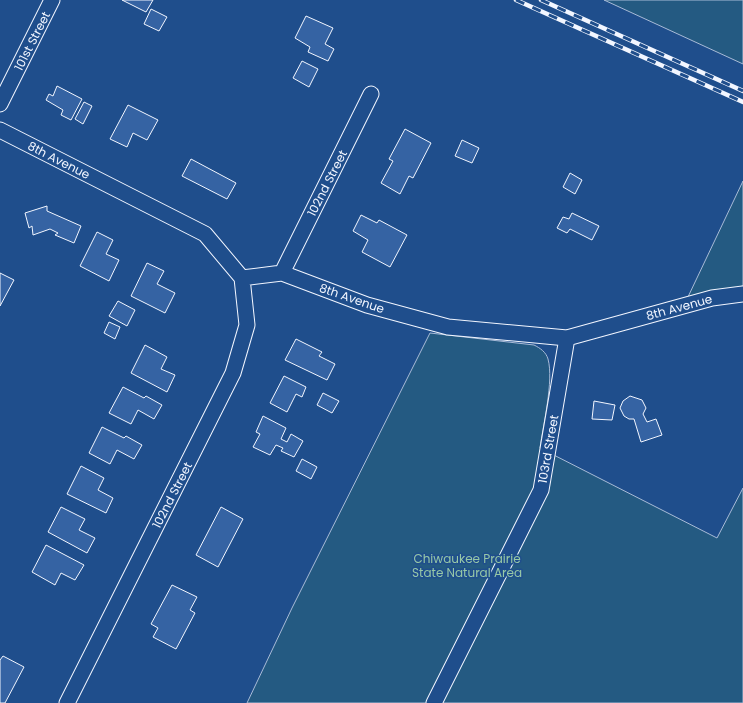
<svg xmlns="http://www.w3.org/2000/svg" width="743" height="703" font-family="Poppins,sans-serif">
<rect width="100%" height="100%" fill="#1f4e8c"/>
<path fill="#245a82" stroke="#a8bbd7" d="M604 0H743V64Z
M743 181V286L687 299Z
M430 333 534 345C540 348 546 352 548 359 554 381 543 425 540 448L717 538 743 488V703H247L292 608Z"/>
<path fill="#3563a3" stroke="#f2f6ff" d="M122 0H153L146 12Z
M151 9 167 17 159 31 144 24Z
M306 16 333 28 325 44 334 49 328 61 308 52 310 47 295 38Z
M302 61 318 69 309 87 293 78Z
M57 86 82 99 71 120 61 115 63 110 46 100 49 94 53 96Z
M84 102 92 106 83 124 75 119Z
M128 105 158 120 147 140 133 133 127 147 110 139Z
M405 129 431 143 413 178 409 176 400 194 381 183 393 161 389 159Z
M462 140 479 148 472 163 455 156Z
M191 159 236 183 227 199 182 176Z
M570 173 582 180 575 194 563 187Z
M47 206V211L81 226 74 243 55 235 58 233 50 229 33 235 32 226 29 228 25 213Z
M572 213 599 226 592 240 570 229 567 233 557 228 563 217 569 219Z
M361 215 377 223 379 220 407 235 390 267 362 252 368 240 353 231Z
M97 232 113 240 106 254 119 260 109 281 80 266Z
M147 263 164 271 157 284 175 293 165 313 131 296Z
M0 273 14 280 0 306Z
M118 301 135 310 127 326 109 316Z
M109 322 120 327 115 339 104 333Z
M296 339 322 352 319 356 335 364 327 380 285 360Z
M145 345 167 357 161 369 175 375 167 392 131 373Z
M284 376 306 387 302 397 296 394 287 412 270 403Z
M123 387 144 398 146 396 162 405 154 419 138 410 131 424 109 413Z
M323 393 339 401 332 413 317 405Z
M630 396 642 400 646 408 643 414 647 422 656 419 662 435 641 442 634 419H629L624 416 620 408 623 401Z
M594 401 615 405 612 420 592 419Z
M263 416 286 428 281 439 287 442 291 434 303 441 294 457 281 451 283 448 276 445 270 455 253 447 260 434 256 432Z
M102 427 124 438 126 436 142 445 134 459 117 450 110 464 89 453Z
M302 459 317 467 311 479 296 471Z
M81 466 104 478 98 490 113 498 106 513 67 494Z
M61 507 85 519 79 530 95 538 87 553 48 532Z
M221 507 243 519 218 567 196 555Z
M46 545 84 565 75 580 61 573 55 585 32 572Z
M172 585 197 597 190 610 195 613 176 649 153 637 158 628 151 624Z
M3 656 24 667 5 703H0V660Z"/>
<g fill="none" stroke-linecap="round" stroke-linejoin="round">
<g stroke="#f2f6ff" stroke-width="17">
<path id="street" d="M0 104 52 0
M0 130 205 234 242 278 282 273 367 305 448 327 567 338 712 298 743 294
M282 273 371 94
M67 703 233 373 247 325 242 278
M434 703 541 490 567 338"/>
</g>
<use href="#street" stroke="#1f4e8c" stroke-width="15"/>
<g stroke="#f2f6ff" stroke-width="4.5">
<path id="rail" d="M516 0 743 102
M541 0 743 91"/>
</g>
<use href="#rail" stroke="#1f4e8c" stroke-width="3" stroke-dasharray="9" stroke-linecap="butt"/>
</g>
<g text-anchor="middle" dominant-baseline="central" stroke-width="3" stroke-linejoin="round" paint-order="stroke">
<g font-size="12" fill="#f2f6ff" stroke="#1f4e8c">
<text transform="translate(32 41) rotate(-63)">101st Street</text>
<text transform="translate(59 160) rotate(27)">8th Avenue</text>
<text transform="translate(327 183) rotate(-63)">102nd Street</text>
<text transform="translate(352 298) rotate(19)">8th Avenue</text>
<text transform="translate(679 307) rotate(-15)">8th Avenue</text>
<text transform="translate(548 449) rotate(-80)">103rd Street</text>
<text transform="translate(172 495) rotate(-63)">102nd Street</text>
</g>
<g font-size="12" fill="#97c8a6" stroke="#1f4e8c">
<text x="467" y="558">Chiwaukee Prairie<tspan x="467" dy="14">State Natural Area</tspan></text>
</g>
</g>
</svg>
